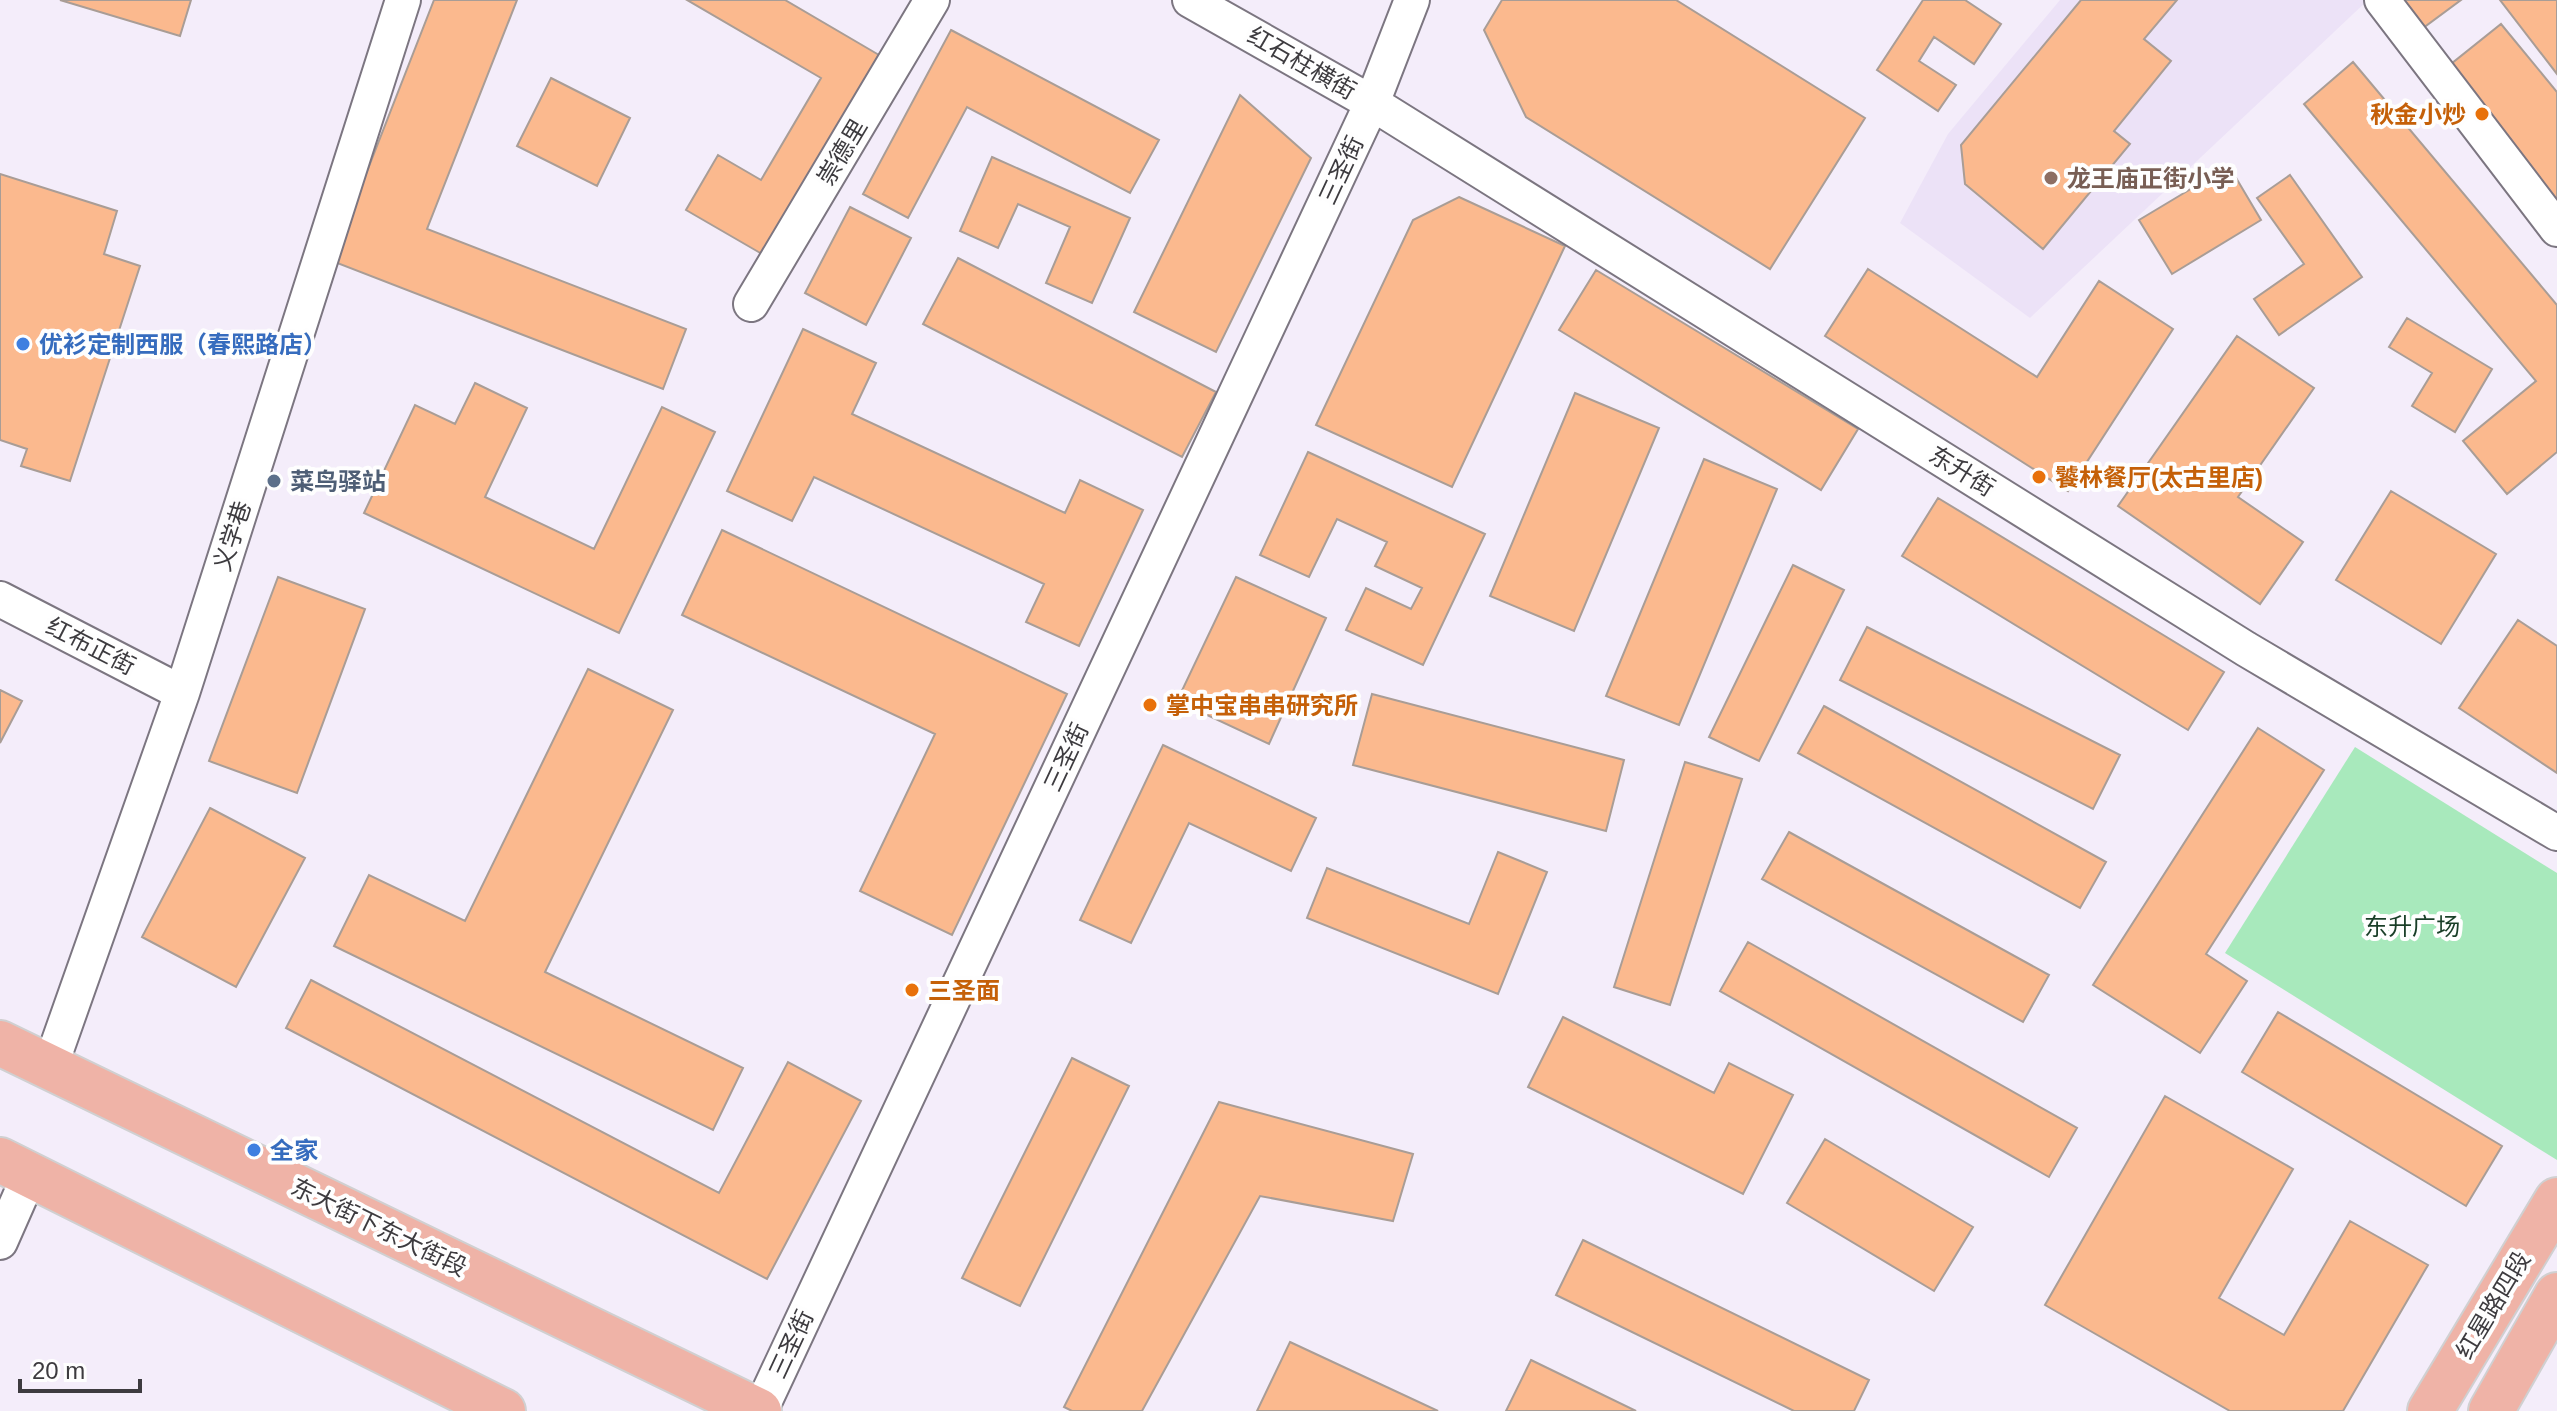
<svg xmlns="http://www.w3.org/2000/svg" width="2557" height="1411" font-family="Arial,'Noto Sans SC',sans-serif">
<rect width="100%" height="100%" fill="#f4edfa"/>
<path fill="#ece2f7" d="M2060 0H2368L2030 318 1900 223 1948 134Z"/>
<path fill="#a8e9bc" d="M2355 747 2557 873V1160L2225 953Z"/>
<path fill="#fbb98e" stroke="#a99d96" stroke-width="2" d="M60 0H191L180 36Z
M434 0H517L427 229 686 329 663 389 332 261Z
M687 0H785L879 55 762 254 686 210 718 155 761 180 821 78Z
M1502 0H1676L1865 118 1770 269 1526 117 1484 30Z
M1923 0H1965L2001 24 1974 64 1934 37 1919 61 1956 85 1938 111 1877 70Z
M2081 0H2177L2144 39 2171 61 2114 131 2130 144 2043 249 1965 184 1961 145Z
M2396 0H2461L2419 31Z
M2500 0H2557V74Z
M2501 24 2557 92V205L2446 68Z
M951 30 1159 140 1130 193 967 107 908 218 863 194Z
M2353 62 2557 305V452L2507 494 2463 441 2536 381 2304 104Z
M551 78 630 118 597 186 517 146Z
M1240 95 1311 158 1216 352 1134 312Z
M992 157 1130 218 1092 303 1046 283 1070 227 1018 204 998 248 960 231Z
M2229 166 2261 220 2172 274 2139 220Z
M0 174 117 211 104 254 140 266 70 481 21 466 27 449 0 440Z
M2290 175 2362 277 2279 335 2254 299 2304 264 2257 198Z
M1459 197 1565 246 1452 487 1316 425 1413 220Z
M850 207 911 238 866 325 805 293Z
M958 258 1216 392 1182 457 923 324Z
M1868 269 2037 377 2099 281 2173 329 2068 491 1825 336Z
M1596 270 1858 429 1821 490 1559 330Z
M2407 318 2492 369 2455 432 2412 406 2432 373 2389 347Z
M803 329 876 363 852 414 1065 513 1080 480 1143 510 1079 646 1026 622 1044 584 814 477 792 521 727 491Z
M2237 336 2314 388 2238 497 2303 542 2260 604 2118 506Z
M475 383 527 408 485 497 594 549 662 407 715 432 619 633 364 513 415 405 455 424Z
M1575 393 1659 428 1574 631 1490 596Z
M1308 452 1485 534 1423 665 1346 630 1366 588 1411 609 1422 588 1375 566 1387 542 1337 519 1309 577 1260 555Z
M1704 459 1777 489 1679 725 1606 696Z
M2391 491 2496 554 2441 644 2336 580Z
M1938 498 2224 672 2188 730 1902 556Z
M722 530 1067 694 952 935 860 891 935 734 682 615Z
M1793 565 1844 590 1759 761 1709 737Z
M278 577 365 609 297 793 209 761Z
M1236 577 1326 618 1269 744 1177 701Z
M2518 620 2557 646V773L2459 708Z
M1867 627 2120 755 2093 809 1840 680Z
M588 669 673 710 545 972 743 1068 713 1130 334 946 369 875 465 921Z
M0 690 22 701 0 743Z
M1372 694 1624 760 1606 831 1353 765Z
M1824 706 2106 862 2080 908 1798 753Z
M2258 728 2324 770 2206 954 2247 981 2200 1053 2093 985Z
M1163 745 1316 818 1291 871 1189 823 1131 943 1080 920Z
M1685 762 1742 779 1670 1005 1614 987Z
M210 808 305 858 236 987 142 937Z
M1789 832 2049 975 2023 1022 1762 879Z
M1498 852 1547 872 1498 994 1307 918 1327 868 1469 924Z
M1748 942 2077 1128 2049 1177 1720 991Z
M311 980 719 1193 788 1062 861 1101 767 1279 286 1028Z
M2278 1012 2502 1146 2466 1206 2242 1072Z
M1563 1017 1714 1093 1729 1063 1793 1095 1743 1194 1528 1087Z
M1072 1058 1129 1086 1020 1306 962 1278Z
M2165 1096 2293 1169 2219 1298 2284 1335 2350 1221 2428 1265 2343 1411H2230L2045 1305Z
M1219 1102 1413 1154 1393 1221 1260 1196 1142 1411H1072L1064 1407Z
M1825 1139 1973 1227 1934 1291 1787 1203Z
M1583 1240 1869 1380 1854 1411H1794L1556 1295Z
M1290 1342 1438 1411H1257Z
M1531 1360 1636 1411H1506Z"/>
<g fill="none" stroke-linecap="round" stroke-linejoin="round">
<g stroke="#7c7681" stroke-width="38">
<path id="street" d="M1190 0 1372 103 2246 649 2557 833
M2382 0 2557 229
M751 304 932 0
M0 599 182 693
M50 1067 182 693 403 0
M0 1242 30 1174
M760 1411 1372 103 1412 0"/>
</g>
<g stroke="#d0d0d1" stroke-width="48">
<path id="primary" d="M0 1043 759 1411
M0 1160 503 1411
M2430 1411 2557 1200
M2491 1411 2557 1295"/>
</g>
<use href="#street" stroke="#fff" stroke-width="34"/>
<use href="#primary" stroke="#efb3a7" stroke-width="44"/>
</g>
<g fill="#e8710a" stroke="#fefefe" stroke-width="3">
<circle cx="2482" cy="114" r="8"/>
<circle cx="2039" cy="477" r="8"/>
<circle cx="1150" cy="705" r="8"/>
<circle cx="912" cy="990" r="8"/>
</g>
<circle fill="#8d6e63" stroke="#fefefe" stroke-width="3" cx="2051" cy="178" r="8"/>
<g fill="#3f7fe0" stroke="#fefefe" stroke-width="3">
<circle cx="23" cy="344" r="8"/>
<circle cx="254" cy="1150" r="8"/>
</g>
<circle fill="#5c6f8a" stroke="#fefefe" stroke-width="3" cx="274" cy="481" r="8"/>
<g text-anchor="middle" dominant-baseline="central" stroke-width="8" stroke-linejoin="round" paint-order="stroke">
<g font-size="24" fill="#3d3b3f" stroke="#fefefe">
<text transform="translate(1302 63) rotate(30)">红石柱横街</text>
<text transform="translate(842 152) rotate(-59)">崇德里</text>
<text transform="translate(1341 170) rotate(-65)">三圣街</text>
<text transform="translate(1962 471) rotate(32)">东升街</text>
<text transform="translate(232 536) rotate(-72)">义学巷</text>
<text transform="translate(91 646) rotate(27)">红布正街</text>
<text transform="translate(1066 757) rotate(-65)">三圣街</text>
<text transform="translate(379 1227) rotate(26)">东大街下东大街段</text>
<text transform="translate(2493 1305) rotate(-59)">红星路四段</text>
<text transform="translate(791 1344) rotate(-65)">三圣街</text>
</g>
<g font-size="24" font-weight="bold" fill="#c56008" stroke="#fefefe" text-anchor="start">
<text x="2466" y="114" text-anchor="end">秋金小炒</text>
<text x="2055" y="477">饕林餐厅(太古里店)</text>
<text x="1166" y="705">掌中宝串串研究所</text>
<text x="928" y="990">三圣面</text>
</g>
<g font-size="24" font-weight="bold" fill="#785e54" stroke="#fefefe" text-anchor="start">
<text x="2067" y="178">龙王庙正街小学</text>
</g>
<g font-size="24" font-weight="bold" fill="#366cbe" stroke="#fefefe" text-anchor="start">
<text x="39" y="344">优衫定制西服（春熙路店）</text>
<text x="270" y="1150">全家</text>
</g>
<g font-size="24" font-weight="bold" fill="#4e5e75" stroke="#fefefe" text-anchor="start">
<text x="290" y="481">菜鸟驿站</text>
</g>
<g font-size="24" fill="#193e27" stroke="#fefefe">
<text x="2412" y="926">东升广场</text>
</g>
</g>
<path d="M20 1379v12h120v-12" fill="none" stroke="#3d3b3f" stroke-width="4"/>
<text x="32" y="1379" font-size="24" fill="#3d3b3f" stroke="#fefefe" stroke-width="6" paint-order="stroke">20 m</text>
</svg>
